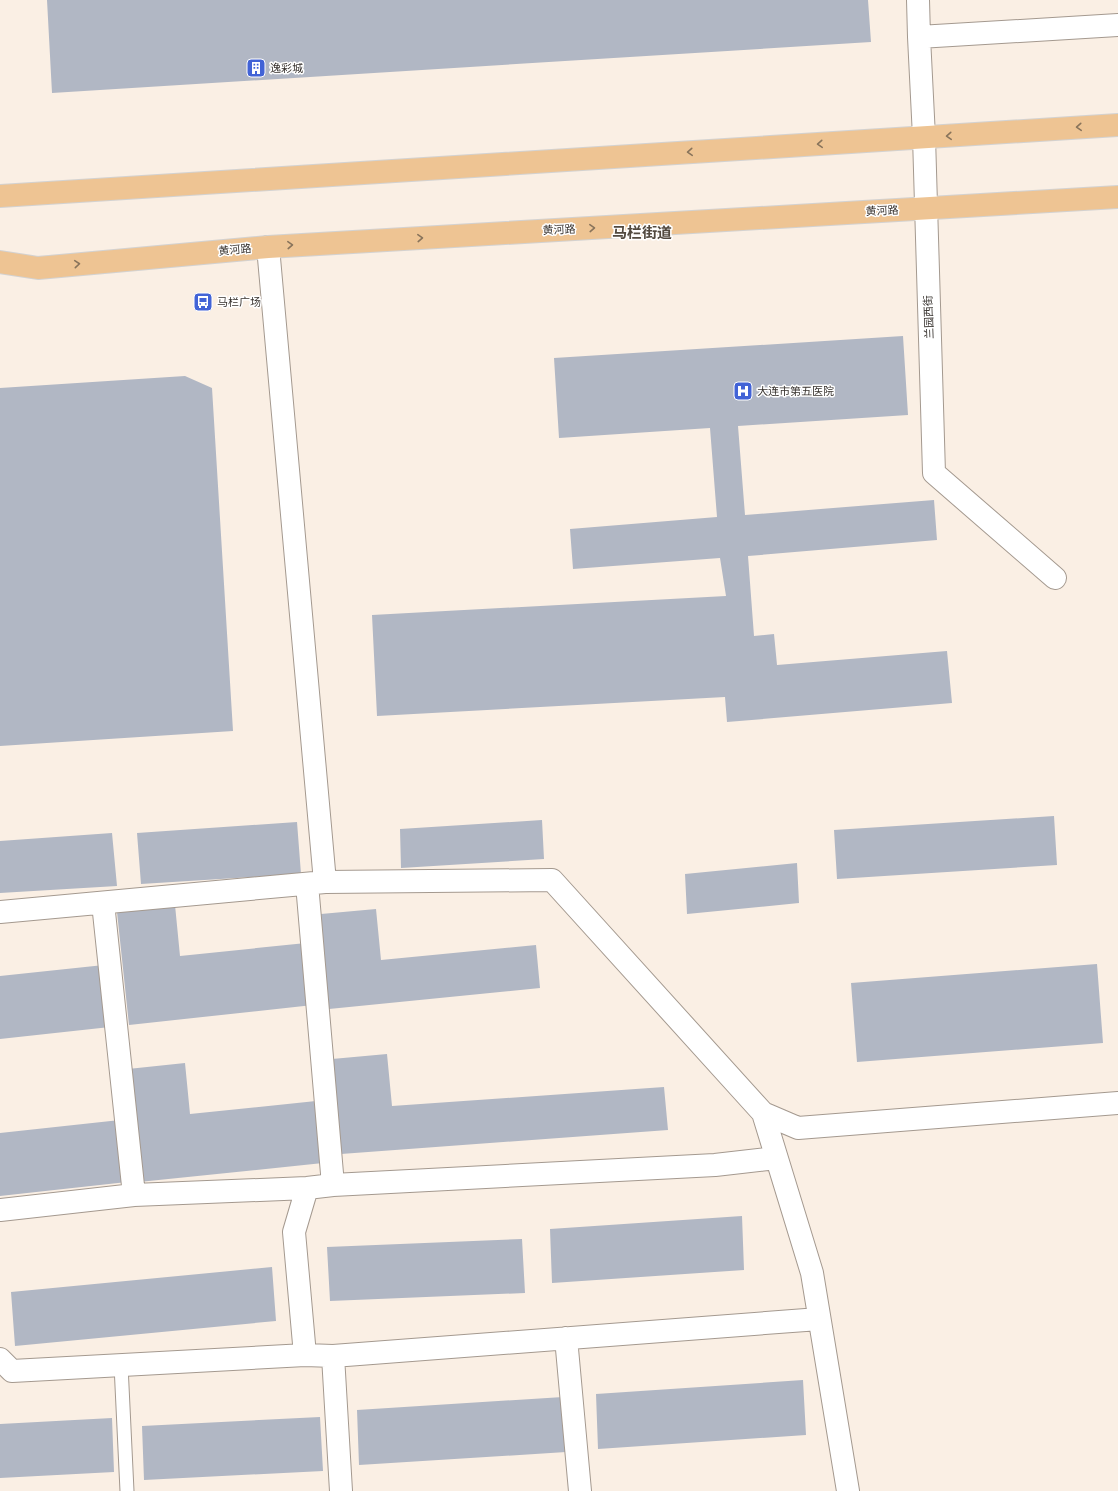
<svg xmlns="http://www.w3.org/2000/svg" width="1118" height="1491" font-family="Raleway,'Noto Sans SC',sans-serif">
<rect width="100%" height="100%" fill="#faefe4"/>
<path fill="#b1b7c4" d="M47 0H868L871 42 52 93Z
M903 336 908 415 738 426 745 515 934 500 937 540 748 556 754 636 774 634 777 665 947 651 952 703 727 722 725 697 377 716 372 615 726 596 720 558 573 569 570 529 717 517 710 428 559 438 554 358Z
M185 376 212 388 233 731 0 746V388Z
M1054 816 1057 865 837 879 834 830Z
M542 820 544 859 401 868 400 829Z
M297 822 301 874 141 884 137 833Z
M112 833 117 886 0 893V841Z
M797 863 799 903 687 914 685 874Z
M175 905 180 956 306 943 313 1005 129 1025 117 912Z
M376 909 381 960 536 945 540 988 329 1009 321 914Z
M1097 964 1103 1043 857 1062 851 983Z
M104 965 110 1027 0 1039V976Z
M387 1054 392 1106 664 1087 668 1130 341 1154 332 1059Z
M185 1063 190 1114 316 1101 323 1163 139 1182 128 1069Z
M120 1120 127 1182 0 1196V1133Z
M742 1216 744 1270 552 1283 550 1229Z
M522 1239 525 1293 330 1301 327 1247Z
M272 1267 276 1321 15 1346 11 1292Z
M803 1380 806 1435 598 1449 596 1394Z
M563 1397 566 1452 359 1465 357 1410Z
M320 1417 323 1471 144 1480 142 1426Z
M112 1418 114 1472 0 1478V1424Z"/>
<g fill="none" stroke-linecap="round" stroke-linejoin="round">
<g stroke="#a4998f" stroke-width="15">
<path id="lane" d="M121 1365 127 1491"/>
</g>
<g stroke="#a4998f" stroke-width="24">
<path id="street" d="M918 0 919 37 924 137 934 473 1055 578
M919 37 1118 25
M268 247 325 882
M307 884 333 1185
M103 903 134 1195
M0 912 325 882 552 880 763 1113 798 1128 1118 1103
M763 1113 812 1273 848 1491
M0 1210 134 1195 307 1188 333 1185 715 1165 776 1158
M566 1338 580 1491
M305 1355 294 1232 307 1188
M333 1356 341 1491
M0 1359 12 1371 305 1355 333 1356 819 1319"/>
</g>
<g stroke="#d3d2d1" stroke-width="24">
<path id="primary" d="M0 196 1118 125
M0 262 38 268 268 247 1118 197"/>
</g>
<use href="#lane" stroke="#fff" stroke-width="13"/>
<use href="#street" stroke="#fff" stroke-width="22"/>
<use href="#primary" stroke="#eec493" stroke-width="22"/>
</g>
<defs><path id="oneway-chevron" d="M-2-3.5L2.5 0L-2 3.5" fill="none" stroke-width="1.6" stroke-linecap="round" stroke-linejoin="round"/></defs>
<g stroke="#89745b">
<use href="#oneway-chevron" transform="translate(1079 127) rotate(176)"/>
<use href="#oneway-chevron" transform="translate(949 136) rotate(176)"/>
<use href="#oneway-chevron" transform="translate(820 144) rotate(176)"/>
<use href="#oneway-chevron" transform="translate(690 152) rotate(176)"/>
<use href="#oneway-chevron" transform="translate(592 228) rotate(-3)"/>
<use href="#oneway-chevron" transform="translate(420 238) rotate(-3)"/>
<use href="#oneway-chevron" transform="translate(290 245) rotate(-3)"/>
<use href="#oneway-chevron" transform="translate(77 264) rotate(-5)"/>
</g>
<defs>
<g id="building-square" transform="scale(1)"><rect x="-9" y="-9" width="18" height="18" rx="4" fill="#4263d6" stroke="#fff"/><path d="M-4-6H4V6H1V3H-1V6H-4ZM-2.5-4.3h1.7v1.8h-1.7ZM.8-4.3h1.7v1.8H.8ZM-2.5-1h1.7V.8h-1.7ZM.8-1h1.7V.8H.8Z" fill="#fff"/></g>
<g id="bus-square" transform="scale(1)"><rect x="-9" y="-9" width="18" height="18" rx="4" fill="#4263d6" stroke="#fff"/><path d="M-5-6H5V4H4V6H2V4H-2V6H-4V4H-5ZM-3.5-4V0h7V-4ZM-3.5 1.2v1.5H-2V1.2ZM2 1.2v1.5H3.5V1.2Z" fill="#fff"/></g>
<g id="hospital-square" transform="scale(1)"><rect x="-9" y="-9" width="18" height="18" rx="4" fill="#4263d6" stroke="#fff"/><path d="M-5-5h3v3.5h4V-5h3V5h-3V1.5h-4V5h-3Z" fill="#fff"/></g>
</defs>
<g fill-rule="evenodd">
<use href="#building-square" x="256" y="68"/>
<use href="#bus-square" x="203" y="302"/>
<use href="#hospital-square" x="743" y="391"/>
</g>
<g text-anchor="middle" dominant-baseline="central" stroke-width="3" stroke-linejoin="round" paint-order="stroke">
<g font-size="11" fill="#37322e" stroke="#fff" text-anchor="start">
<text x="270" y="68">逸彩城</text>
<text x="217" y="302">马栏广场</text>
<text x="757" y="391">大连市第五医院</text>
</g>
<g font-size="11" fill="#37322e" stroke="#fff">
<text transform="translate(882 211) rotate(-3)">黄河路</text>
<text transform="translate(559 230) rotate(-3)">黄河路</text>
<text transform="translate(235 250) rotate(-5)">黄河路</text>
<text transform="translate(929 317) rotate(-92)">兰园西街</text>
</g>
<g font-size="15" font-weight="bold" fill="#52493f" stroke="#fff">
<text x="642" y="233">马栏街道</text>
</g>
</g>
</svg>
